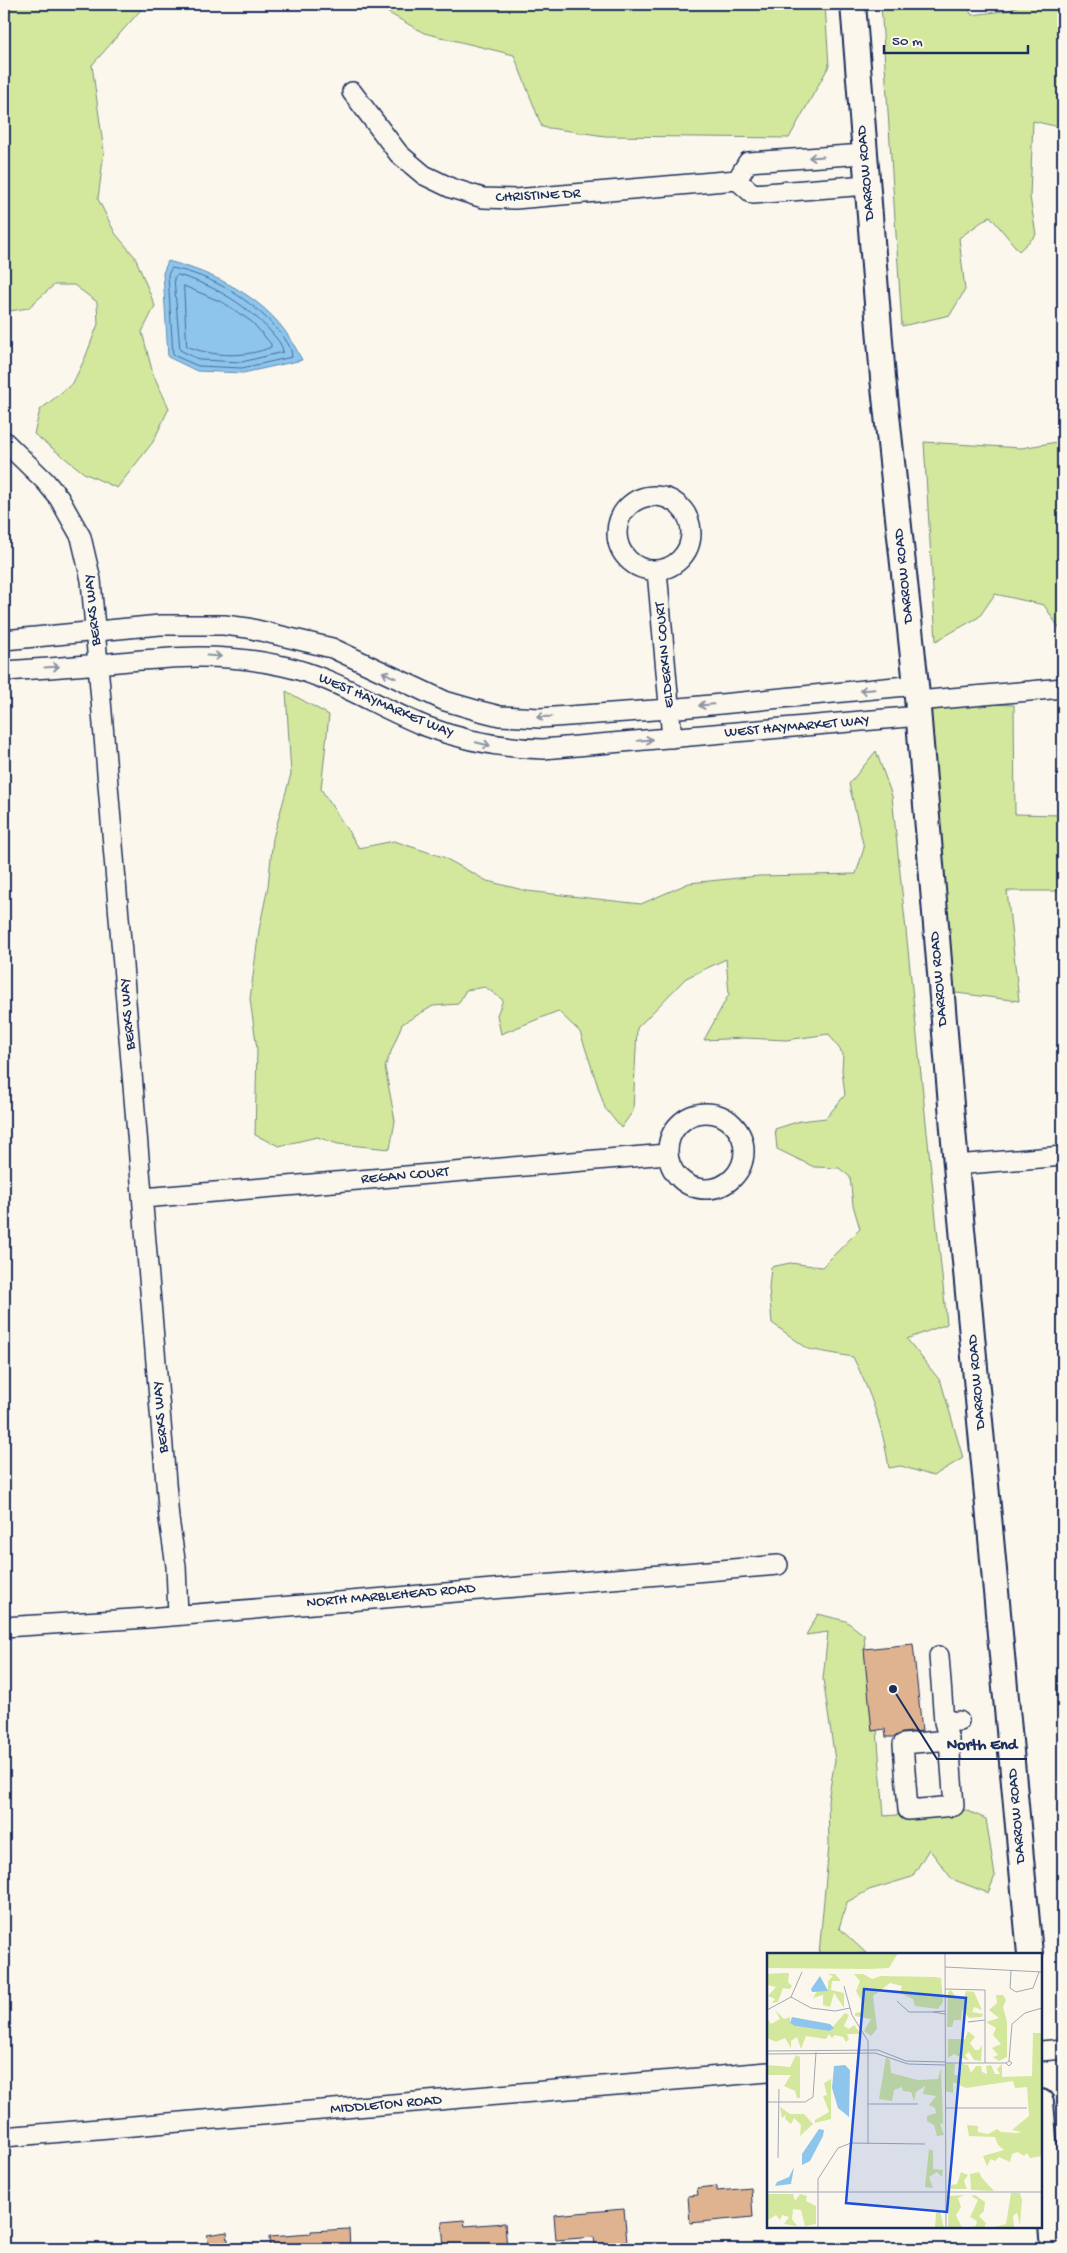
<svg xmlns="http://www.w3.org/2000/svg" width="1067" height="2253" font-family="'Gochi Hand',sans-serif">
<rect width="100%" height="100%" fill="#fbf7ec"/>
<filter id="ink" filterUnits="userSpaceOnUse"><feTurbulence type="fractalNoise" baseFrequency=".02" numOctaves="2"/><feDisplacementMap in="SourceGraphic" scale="10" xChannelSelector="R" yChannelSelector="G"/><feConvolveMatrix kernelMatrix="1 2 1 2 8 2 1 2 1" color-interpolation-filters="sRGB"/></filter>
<g filter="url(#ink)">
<path fill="#d3e89d" stroke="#778c7e" d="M4 4H146L92 65 104 152 98 199 115 233 135 257 155 306 142 332 153 374 169 408 153 442 117 488 84 473 34 434 40 410 73 383 85 358 98 324 97 302 74 285H54L28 308 4 312Z
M378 4H825L829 66 789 138 605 136 542 127 514 55 424 33 378 7Z
M881 4H965L972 15 1011 10 1021 4H1063V128L1033 121 1030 197 1036 235 1019 251 990 216 959 238 965 290 950 315 902 326Z
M1063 441V634L1044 605 995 594 979 617 936 641 924 442 1021 448Z
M286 691 329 715 321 789 359 848 394 841 443 857 487 881 527 891 641 904 689 883 759 876 856 874 864 848 849 784 876 751 892 796 947 1324 907 1339 941 1382 963 1458 933 1476 901 1466 889 1468C883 1428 871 1393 853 1357L808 1349 772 1323 769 1288 771 1267 790 1263 822 1267 860 1229 853 1205 850 1177 839 1168 814 1167 777 1149 775 1129 800 1121 826 1118 845 1095 842 1070 843 1054 829 1034 786 1040 745 1038 704 1040 729 994 726 959 686 978 637 1028 633 1111 621 1128 605 1108 580 1032 558 1011 501 1034 497 1015 503 1000 485 987 466 990 458 1004 433 1006 402 1024 385 1067 395 1121 390 1149 338 1144 317 1137 279 1146 255 1135 257 1049 250 999 259 930 268 886 273 838 291 774Z
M917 701 1014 705 1015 814 1063 815V891H1007L1019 1001 941 991Z
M818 1614 846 1621 864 1635 872 1731 877 1730 884 1816 966 1810 986 1819 995 1876 988 1893 952 1879 929 1849 912 1877 869 1890 847 1902 839 1928 867 1954H819L829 1845 828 1800 835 1760 823 1679 828 1632 806 1635Z"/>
<path fill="#8ec5ec" stroke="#6089b3" d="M168 261C213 273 263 296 289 337 294 344 298 353 302 360L243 373 197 371 168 357 163 273Z"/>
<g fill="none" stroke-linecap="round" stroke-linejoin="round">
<path stroke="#496b97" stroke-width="1" d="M172 268C213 276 250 299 278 330 284 337 292 347 292 357L242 368 198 366 173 355 168 275Z
M178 275C214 285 247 305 272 333 277 339 282 344 283 352L242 362 200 360 180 350 174 278Z
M184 286 224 303 252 322 271 344V347C247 358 211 357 187 346Z"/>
</g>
<path fill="#e0b390" stroke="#1b2f5e" d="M913 1644 922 1731 902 1733 895 1737H886L885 1729 872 1731 864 1649Z
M717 2186V2191L751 2188 753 2217 690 2223 688 2196 698 2195 697 2188Z
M624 2209 627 2242 595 2245 594 2237 556 2240 554 2215Z
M464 2220 465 2226 505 2223 507 2249H444L442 2222Z
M349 2229 350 2249H270L269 2237 311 2234V2231Z
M227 2232 229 2249H209L207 2235Z"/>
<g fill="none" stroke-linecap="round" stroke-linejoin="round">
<g stroke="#1b2f5e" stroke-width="22">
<path id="minor" d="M352 92 399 154 424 175 451 188 483 198 515 199 737 180
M864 154 748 162 737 180 753 194 867 185
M4 441 45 481 59 498 81 537 91 580 169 1519 176 1566 178 1615
M617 533a37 37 0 1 1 74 0a37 37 0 1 1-74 0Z
M657 571 672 738
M4 640 160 625H224L248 628 332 648 445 701 476 710 500 716 540 718 669 709 916 685
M4 671C35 669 67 667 98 664 164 658 216 651 283 666 334 677 377 707 425 726 464 741 502 748 543 749L919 716
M917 701 1063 688
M668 1151a38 38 0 1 1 76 0a38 38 0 1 1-76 0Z
M956 1165 1063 1156
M143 1198 667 1154
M4 1627 148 1618 778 1565
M939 1656 944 1722 959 1721
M944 1722 949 1740 954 1806 908 1810 903 1744 949 1740
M1041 2051 1063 2049
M4 2137 768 2072"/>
</g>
<g stroke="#1b2f5e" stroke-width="28">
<path id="major" d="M853 4 883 378 916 685 956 1165 1030 1954
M1041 2102 1053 2249"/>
</g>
<use href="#minor" stroke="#fbf7ec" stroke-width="19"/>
<use href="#major" stroke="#fbf7ec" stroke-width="24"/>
</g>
<defs><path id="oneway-shaft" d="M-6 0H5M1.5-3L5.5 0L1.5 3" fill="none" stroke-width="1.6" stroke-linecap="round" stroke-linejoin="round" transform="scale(1.25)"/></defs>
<g stroke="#8b93a5">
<use href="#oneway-shaft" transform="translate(816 157) rotate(176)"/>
<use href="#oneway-shaft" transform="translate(214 656) rotate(4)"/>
<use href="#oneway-shaft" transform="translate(52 667) rotate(-4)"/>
<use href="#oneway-shaft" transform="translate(389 675) rotate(-155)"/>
<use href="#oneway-shaft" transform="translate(867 690) rotate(175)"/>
<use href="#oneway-shaft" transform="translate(706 705) rotate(175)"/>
<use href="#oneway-shaft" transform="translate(544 717) rotate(179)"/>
<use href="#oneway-shaft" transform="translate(645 740) rotate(-5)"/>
<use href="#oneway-shaft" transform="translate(483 744) rotate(13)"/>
</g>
</g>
<g text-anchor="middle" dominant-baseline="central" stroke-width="4.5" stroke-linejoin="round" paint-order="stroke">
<g font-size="15" fill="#1b2f5e" stroke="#fbf7ec">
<text transform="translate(866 173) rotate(-95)">DARROW ROAD</text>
<text transform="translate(538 196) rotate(-3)">CHRISTINE DR</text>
<text transform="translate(904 576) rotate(-96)">DARROW ROAD</text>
<text transform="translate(93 610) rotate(-96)">BERKS WAY</text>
<text transform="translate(665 655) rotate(-95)">ELDERKIN COURT</text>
<text transform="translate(386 706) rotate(23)">WEST HAYMARKET WAY</text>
<text transform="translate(797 727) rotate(-5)">WEST HAYMARKET WAY</text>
<text transform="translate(939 979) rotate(-95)">DARROW ROAD</text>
<text transform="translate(128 1014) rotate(-95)">BERKS WAY</text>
<text transform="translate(405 1176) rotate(-5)">REGAN COURT</text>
<text transform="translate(977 1382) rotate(-95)">DARROW ROAD</text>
<text transform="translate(161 1417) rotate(-95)">BERKS WAY</text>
<text transform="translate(391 1596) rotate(-5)">NORTH MARBLEHEAD ROAD</text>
<text transform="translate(1017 1816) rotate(-95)">DARROW ROAD</text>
<text transform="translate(386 2105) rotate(-5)">MIDDLETON ROAD</text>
</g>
</g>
<g transform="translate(767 1953)">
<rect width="275" height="275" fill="#fbf7ec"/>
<path d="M0 0H131L122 15 102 16 0 15ZM17 20H22L21 29 25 33 23 36 16 35 11 49 5 50 8 46 1 43 9 34 0 32V21ZM60 21H68L74 28H65L64 37 77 40V55L67 40 63 54 56 52V42L46 45 50 38 61 36V28L66 23ZM87 21H96L105 26 114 23 168 24 174 25 176 49 171 56 148 53 146 46 133 40 135 33 123 30 106 43 110 76 104 83 97 78 104 66 88 63V60L94 59V47L89 38 93 28ZM184 37 190 46 197 44 199 38 207 39 215 57 207 54 205 59 216 61 215 64 202 65 195 56 194 67H187L185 74H180L181 39ZM229 42H236L239 47 236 54 240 69V104L232 108 226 104 231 102 225 95 234 91 226 82 229 75 219 69 232 65 222 57 230 50ZM8 57 17 66 23 64V70L28 73 62 78 78 60 82 62 77 73 82 76 87 72 94 81H80L82 86 79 89 76 84 68 82 65 85 62 81 59 86 39 83 34 96 30 84 24 88V95L18 85 9 89 0 85V65L4 71 13 66ZM201 78 208 84 203 90 208 97H212L215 92 214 108 207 107 202 99 198 102 202 108 187 101 181 105V86H198ZM266 80H275V203L263 205 260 200 257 203 251 199 245 201 243 209 232 204 228 208 224 206 220 213 216 203 237 197 231 192 228 184 202 183 200 172 211 173V179L221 181 230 176 234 179 249 180 255 179 245 177 262 163 260 134 248 135 246 128 199 135 186 129V140L178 138 179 110 188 111 187 122H193L195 111 201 112 204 120 209 113H214L215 119 220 121 219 113 224 112 228 121H233L230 116 235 111V124L265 123ZM29 102 33 104V145H30L28 138 17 133 24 122H0V112L23 114ZM119 104 123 107 124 120 151 127 171 126 174 115 176 170 173 171 177 182 170 183 167 172 160 168V163L169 160 168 155 162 152 169 143 156 141 158 133 149 139 147 148 144 139 136 138 135 134 127 137 125 148 112 146ZM64 126V166L48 170V167L62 159 56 143 60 142 57 130ZM13 154 23 161H37L46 171 33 183 34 172 27 165 24 171 18 166 19 162 15 165ZM162 196 166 198V216L176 217 175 224 170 219 162 224 166 235 158 234ZM194 219 201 222 197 228 200 236H184V232L190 231ZM212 219 215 225 227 238 204 237 203 221ZM244 240H253L255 247 253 272 250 260 246 263 247 275H224L239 271ZM0 241H26L28 248 33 241 40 243 39 248 49 253V271L38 273 34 257 26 256 25 266 30 273 17 271 22 264 15 262 13 267 9 262 1 267 0 273ZM197 242 191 245 194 254 189 262 195 275H181L182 243ZM208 242 218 249 217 258 212 263 219 270 217 275H201L209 273 210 268 203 264 211 247 204 243ZM173 258 177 275H168L169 260Z" fill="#d3e89d"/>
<path d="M53 23 61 38 45 39 44 36ZM25 64 63 71 67 75 62 78 28 73 23 70ZM78 112 83 117 82 164 71 155 65 135 67 113ZM52 176 57 177 56 183 43 208 35 212V201ZM27 214 24 231 8 233 10 229 22 224Z" fill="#8ec5ec"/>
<path fill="none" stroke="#a1a7b3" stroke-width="1" d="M178 0 179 275M178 14 275 19M244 18 243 35 249 39 266 35 272 19M77 33 85 62 101 88V191M178 36 218 37V110M24 44 44 55 68 58 83 55M130 48 142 59H166M0 57 24 44 35 19M178 61 166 59 178 58M201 69 218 67M0 98 111 97 139 108 179 109M0 101 108 100 141 111 178 112M242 108 245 71 258 60 275 55M242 108 245 110 242 113 239 110ZM179 110H239M0 149H38L46 144 49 99M101 151H151M178 155H260M11 205 12 136M0 239H275M51 275V226L71 195 84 190 158 191"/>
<path fill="#1d4ed8" fill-opacity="0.15" stroke="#1d4ed8" stroke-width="2.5" d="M97 36 199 45 180 259 79 250Z"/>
<rect width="275" height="275" fill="none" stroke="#1b2f5e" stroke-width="2.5"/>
</g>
<path fill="none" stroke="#1b2f5e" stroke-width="2" d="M893 1689L937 1759H1027"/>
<circle fill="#1b2f5e" stroke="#fbf7ec" stroke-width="2" cx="893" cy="1689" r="5"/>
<g font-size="16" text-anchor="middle" font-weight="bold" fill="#1b2f5e" stroke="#fbf7ec" stroke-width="4.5" stroke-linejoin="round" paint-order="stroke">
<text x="982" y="1749">North End</text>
</g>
<rect width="1067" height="2253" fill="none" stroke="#fbf7ec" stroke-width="20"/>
<rect x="10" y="10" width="1047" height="2233" fill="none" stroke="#1b2f5e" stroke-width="2" filter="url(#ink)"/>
<path d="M884 45v8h144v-8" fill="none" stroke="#1b2f5e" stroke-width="2.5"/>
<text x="892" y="45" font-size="15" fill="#1b2f5e" stroke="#fbf7ec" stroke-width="4" paint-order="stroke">50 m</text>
</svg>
